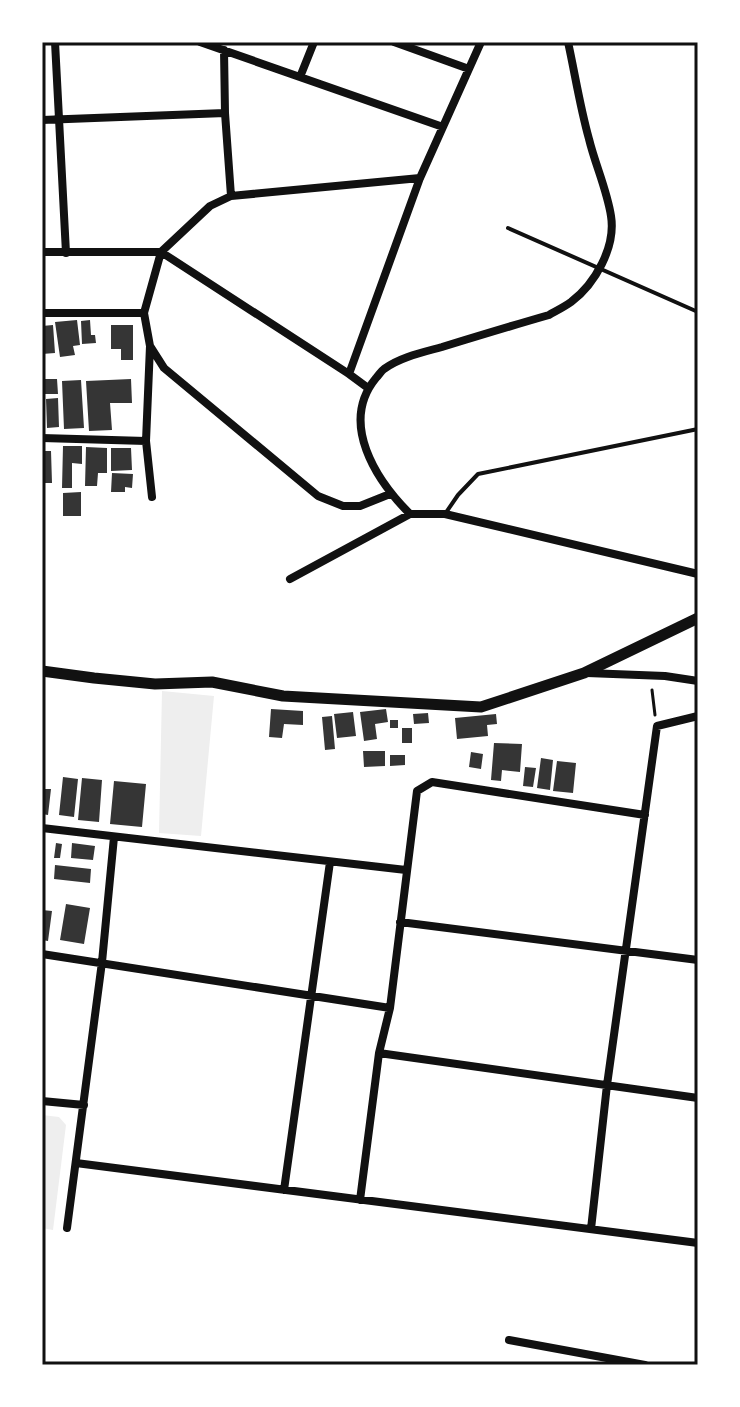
<svg xmlns="http://www.w3.org/2000/svg" width="740" height="1407" font-family="Quicksand,sans-serif">
<rect width="100%" height="100%" fill="#fff"/>
<path fill="#eee" d="M162 691 214 696 201 836 159 833Z
M42 1115 59 1117 66 1125 53 1230 42 1228Z"/>
<path fill="#353535" d="M77 320 80 345 73 346 75 355 60 357 55 322Z
M90 320 91 335H95L96 343 82 344 81 321Z
M53 325 55 353 42 354V326Z
M111 325H133V360H121V349H111Z
M42 379H57L58 394H42Z
M131 379 132 403H110L112 430 89 431 86 381Z
M81 380 84 428 64 429 62 381Z
M58 398 59 427 47 428 46 399Z
M63 446H82V464L72 463V488H62Z
M86 447 107 448V473H98L97 486H85Z
M111 448H131L132 470 111 471Z
M42 451H51L52 483H42Z
M112 473 133 474 132 488 125 487V492H111Z
M81 492V516H63V493Z
M271 709 303 711V725L284 724 282 738 269 737Z
M386 709 388 722 375 724 377 739 364 741 360 712Z
M353 712 356 736 337 738 334 714Z
M428 713 429 723 414 724 413 714Z
M496 714 497 724 487 725 488 736 457 739 455 718Z
M332 716 335 749 325 750 322 717Z
M390 720H398V728H390Z
M402 728H412V743H402Z
M494 743 522 744 520 772 502 770 501 781 491 780Z
M363 751H385V766L364 767Z
M471 752 483 754 481 769 469 767Z
M390 755H405V765L390 766Z
M541 758 553 760 550 790 537 788Z
M557 761 576 763 573 793 553 791Z
M525 767 536 768 533 787 523 786Z
M63 777 78 779 74 817 59 815Z
M82 778 102 780 99 822 78 820Z
M114 781 146 784 142 827 110 824Z
M44 789H51L48 815 42 814Z
M56 843 62 844 60 858H54Z
M72 843 95 846 93 860 71 858Z
M55 865 91 869 90 883 54 879Z
M66 904 90 908 84 944 60 940Z
M42 910 52 911 48 941 42 940Z"/>
<g fill="none" stroke-linecap="round" stroke-linejoin="round">
<path stroke="#111" stroke-width="3" d="M652 690 655 715"/>
<path stroke="#111" stroke-width="4" d="M508 228 698 312
M445 514 458 495 478 474 698 429"/>
<path stroke="#111" stroke-width="8" d="M55 42 66 253
M200 42 443 127
M394 42 469 69
M224 50 225 113 231 196
M300 77 314 42
M42 120 225 113
M42 252H161L349 374 368 388
M42 313H144
M150 346 146 441 152 497
M349 374 420 178 481 42
M42 438 146 441
M390 494 360 506H343L318 496 164 368 150 346 144 313 161 252 210 206 231 196 420 178
M410 514C376 480 339 423 376 378 379 375 381 371 384 369 400 357 424 352 442 347 478 336 514 325 549 315 556 311 564 307 571 302 595 284 616 247 611 216 607 190 595 164 589 139 580 107 575 74 568 42
M290 579 410 514H445L698 574
M587 673 665 676 698 681
M42 828 406 870
M400 922 698 960
M42 954 390 1008
M379 1053 698 1098
M42 1101 84 1105
M76 1163 698 1243
M284 1190 330 862
M360 1200 379 1053 390 1008 417 791 432 782 645 815
M67 1228 102 962 114 837
M591 1229 607 1085 657 726 698 716
M509 1340 645 1365"/>
<path stroke="#111" stroke-width="11" d="M42 671 94 678 155 684 212 682 283 696 481 707 584 673 698 618"/>
</g>
<rect width="740" height="1407" fill="none" stroke="#ffffff" stroke-width="88"/>
<rect x="44" y="44" width="652" height="1319" fill="none" stroke="#111" stroke-width="3"/>
</svg>
